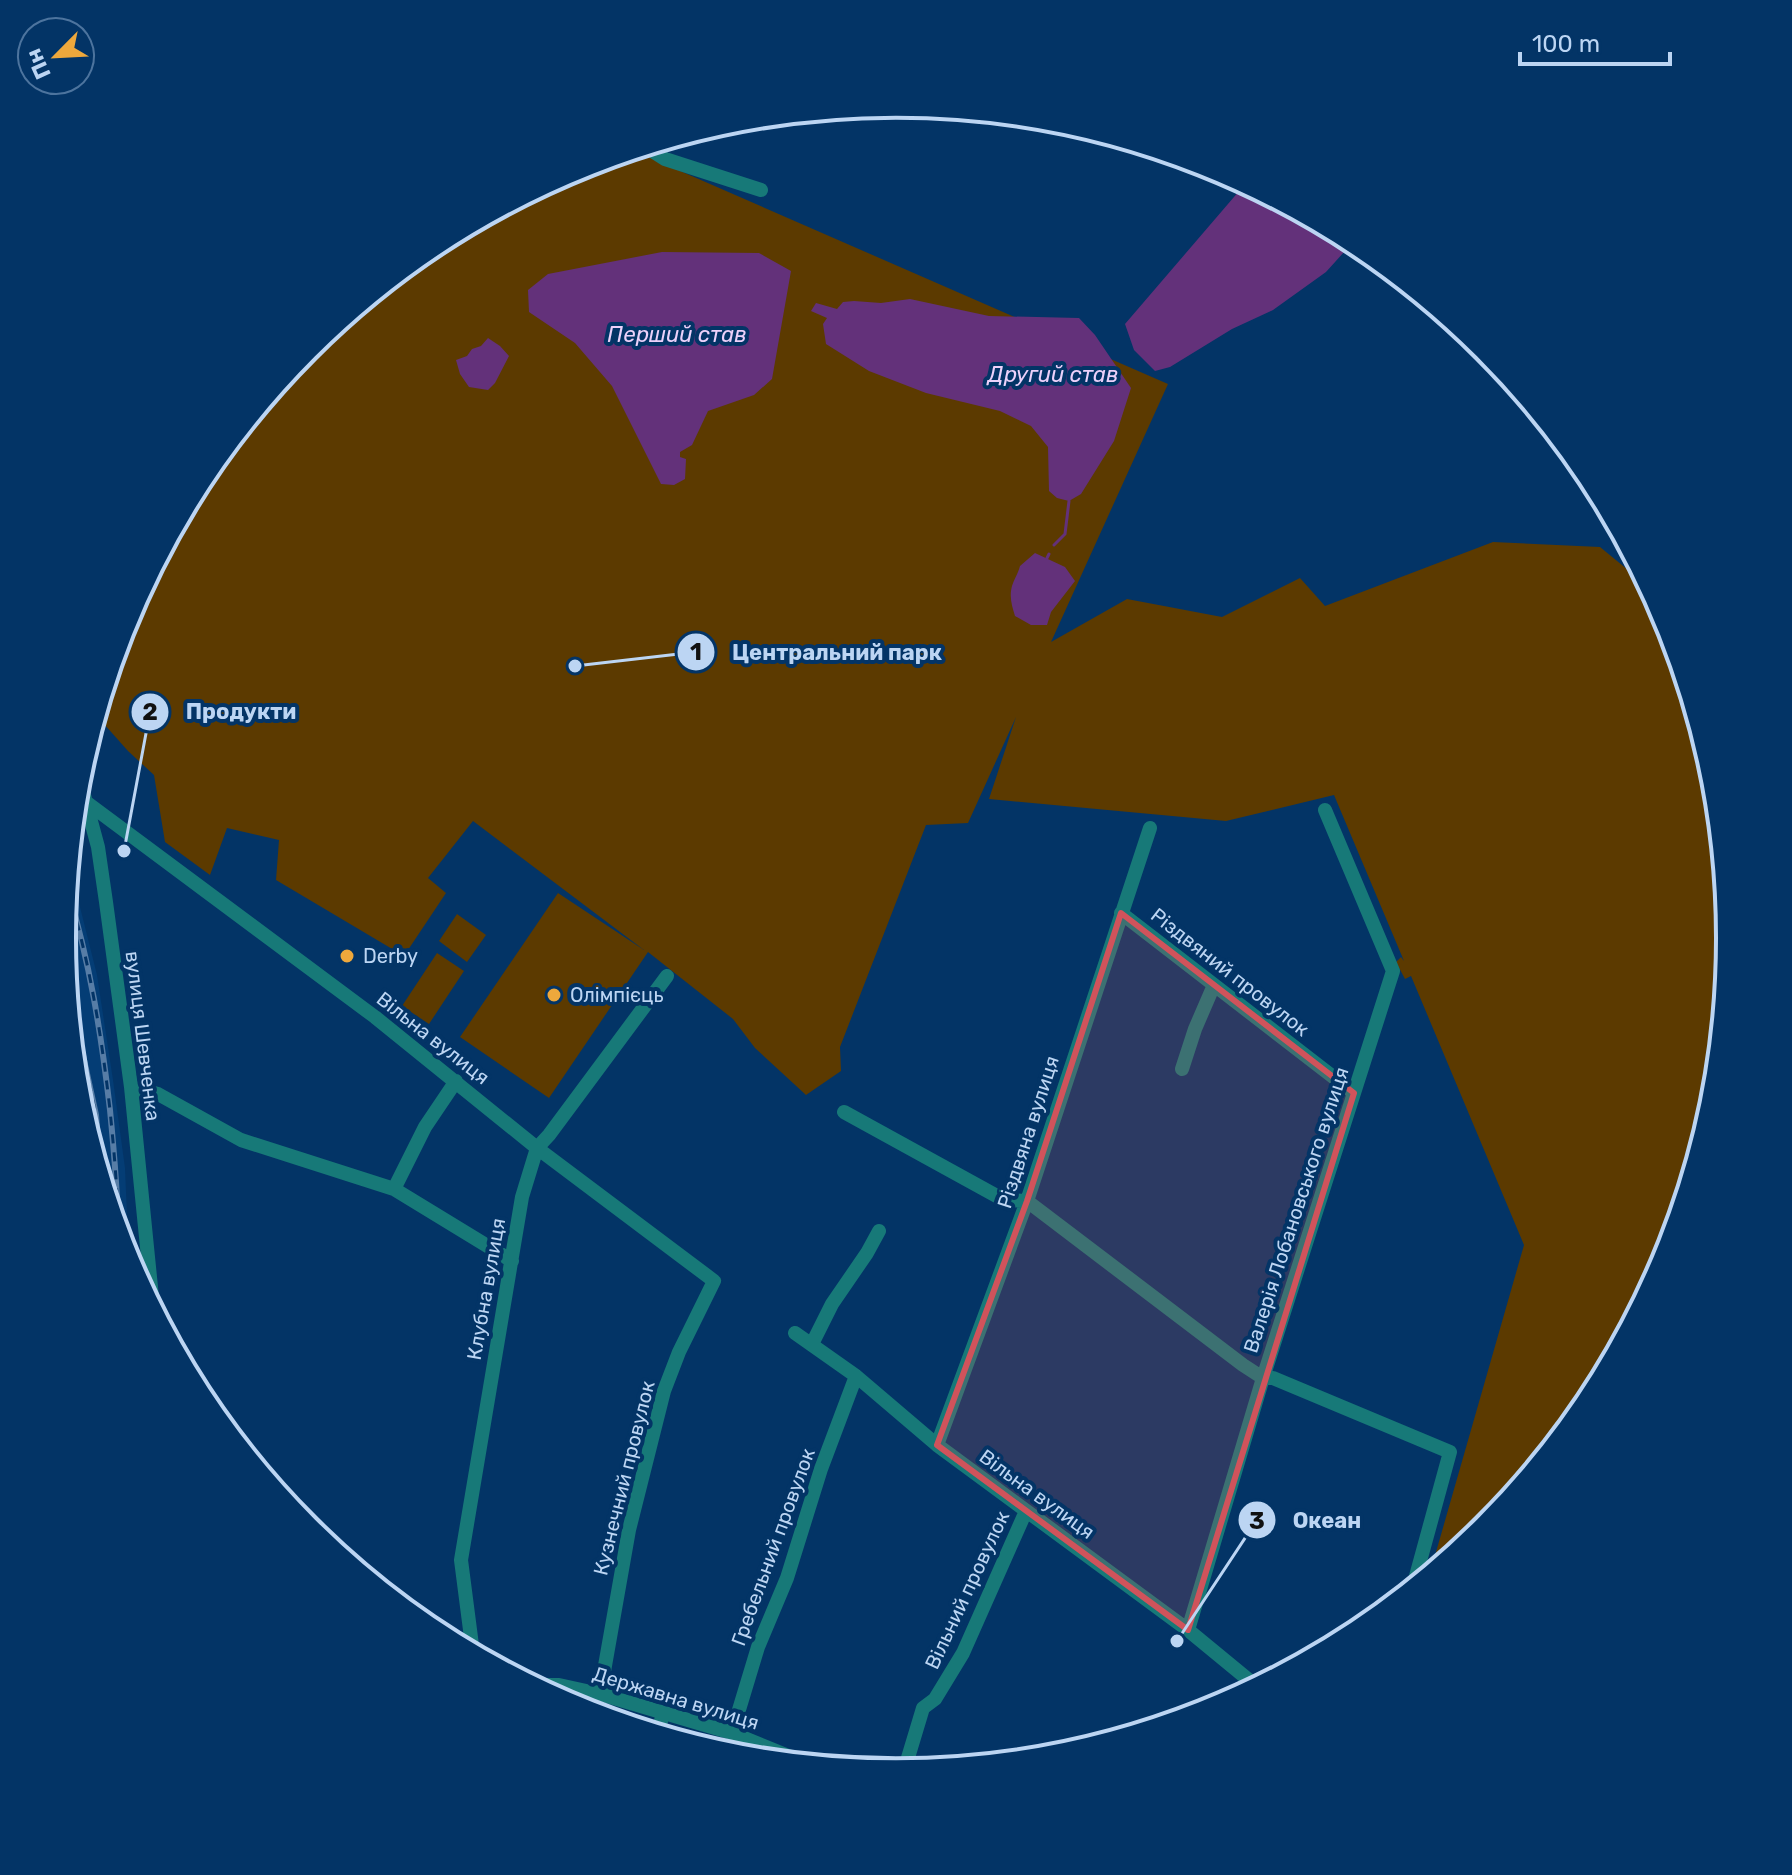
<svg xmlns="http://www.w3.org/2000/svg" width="1792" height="1875" font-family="Rubik,sans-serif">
<rect width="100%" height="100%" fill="#033466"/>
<path fill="#043d75" d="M69 863 97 975 113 1080 125 1168 129 1263 125 1256 78 1100 62 937Z"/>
<path fill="#5c3a00" d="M648 145 655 160 1168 384 1051 642 1127 599 1222 617 1300 578 1325 606 1493 542 1600 547 1650 588 1667 619 1714 775 1730 938 1714 1101 1666 1257 1589 1401 1485 1528 1430 1573 1524 1245 1411 976 1405 979 1396 962 1401 957 1404 961 1334 795 1226 821 989 799 1016 717 968 823 926 825 840 1047 841 1071 806 1095 755 1048 733 1019 648 952 549 1098 460 1037 558 893 644 950 473 821 428 878 446 893 404 956 276 880 279 840 227 828 210 875 165 842 154 775 128 751 96 715 126 618 203 474 307 347 433 244 577 167Z
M457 914 486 935 467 962 439 941Z
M437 953 464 971 429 1024 402 1006Z"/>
<path fill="#63317a" d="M1246 183 1354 241 1326 272 1273 310 1232 329 1170 367 1155 371 1134 350 1125 324Z
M662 252 759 253 791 271 772 379 754 395 708 411 692 445 680 452V457L686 459 685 479 674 485 661 484 612 386 575 343 529 312 528 290 548 274Z
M910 299 989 316 1079 318 1095 335 1131 388 1114 441 1081 494 1069 501 1057 498 1049 491 1048 447 1031 426 1000 411 926 393 869 371 826 344 823 324 827 318 811 311 816 303 837 309 843 302 854 301 881 303Z
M488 338 500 346 509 356 495 383 488 390 469 387 460 374 456 360 467 356 472 349 481 346Z
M1035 553 1065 567 1075 581 1051 612 1047 625H1031L1015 616C1012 606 1009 597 1012 586 1014 579 1018 574 1020 566Z"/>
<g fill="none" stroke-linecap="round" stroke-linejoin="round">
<path stroke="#63317a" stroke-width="3" d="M1054 545 1065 534 1069 501
M1047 558 1049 554"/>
<path stroke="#177978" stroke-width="14" d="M649 145 654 152 665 159 761 190
M78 773 98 847 106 902 131 1087 153 1307
M86 802 375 1017 537 1148 714 1281 679 1352 664 1391 629 1530 600 1694
M1121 913 1354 1093
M1182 1069 1195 1029 1214 985
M131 1087 158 1094 241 1140 394 1189 512 1261
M844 1112 1004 1200 1027 1201 1243 1365 1263 1378H1273L1450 1452 1413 1587
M394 1189 425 1127 456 1081
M795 1333 856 1376 937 1445 1188 1630 1256 1686
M812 1344 832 1304 867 1253 879 1231
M937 1445 1027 1201 1150 828
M1188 1630 1263 1378 1393 971 1325 810
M473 1653 461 1560 522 1197 537 1148 549 1135 667 976
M534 1685H559L600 1694 732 1733 803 1762
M658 1733 663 1713
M732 1733 758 1647 787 1578 821 1469 856 1376
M904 1771 923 1708 935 1699 963 1653 1026 1511"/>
<g stroke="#577da6" stroke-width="6">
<path id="rail" d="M67 887C90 963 101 1032 110 1110 114 1151 118 1192 118 1233
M66 977 96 1115 101 1175"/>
</g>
<use href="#rail" stroke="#033466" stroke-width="3" stroke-dasharray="9" stroke-linecap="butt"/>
</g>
<path fill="#d0535b" fill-opacity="0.2" stroke="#d0535b" stroke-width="6" stroke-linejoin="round" d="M1121 913 1354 1093 1188 1630 937 1445 1027 1201Z"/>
<g fill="#eea83c" stroke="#033466" stroke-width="3">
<circle cx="347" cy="956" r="8"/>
<circle cx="554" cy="995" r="8"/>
</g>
<g text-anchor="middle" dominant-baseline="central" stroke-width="8" stroke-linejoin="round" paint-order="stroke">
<g font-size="20" fill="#bcd5f3" stroke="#033466" text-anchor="start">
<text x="363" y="956">Derby</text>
<text x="570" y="995">Олімпієць</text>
</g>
<g font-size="20" fill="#bcd5f3" stroke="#033466">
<text transform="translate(1230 972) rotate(38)">Різдвяний провулок</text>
<text transform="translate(143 1036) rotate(83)">вулиця Шевченка</text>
<text transform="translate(433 1038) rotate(38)">Вільна вулиця</text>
<text transform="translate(1028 1132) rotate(-72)">Різдвяна вулиця</text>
<text transform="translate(1296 1210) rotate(-72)">Валерія Лобановського вулиця</text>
<text transform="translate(486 1289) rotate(-80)">Клубна вулиця</text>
<text transform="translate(624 1478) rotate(-76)">Кузнечний провулок</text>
<text transform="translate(1037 1494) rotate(36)">Вільна вулиця</text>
<text transform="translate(773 1547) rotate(-70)">Гребельний провулок</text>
<text transform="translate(967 1590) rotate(-65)">Вільний провулок</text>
<text transform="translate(676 1698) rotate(17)">Державна вулиця</text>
</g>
<g font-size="22" font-style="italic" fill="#ecd1fa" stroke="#033466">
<text x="677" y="334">Перший став</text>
<text x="1053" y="374">Другий став</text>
</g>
</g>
<path d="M0 0H1792V1875H0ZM76 938a820 820 0 1 1 1640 0a820 820 0 1 1-1640 0Z" fill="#033466" fill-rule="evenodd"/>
<path fill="none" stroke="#bcd5f3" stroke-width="4" d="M76 938a820 820 0 1 1 1640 0a820 820 0 1 1-1640 0Z"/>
<path fill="none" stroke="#bcd5f3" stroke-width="3" d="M575 666L696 652M124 851L150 712M1177 1641L1257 1520"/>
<g fill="#bcd5f3" stroke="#033466" stroke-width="3">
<circle cx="575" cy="666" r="8"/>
<circle cx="124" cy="851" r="8"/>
<circle cx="1177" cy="1641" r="8"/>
<circle cx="696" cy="652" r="20"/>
<circle cx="150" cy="712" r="20"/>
<circle cx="1257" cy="1520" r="20"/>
</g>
<g font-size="24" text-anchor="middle" font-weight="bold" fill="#111">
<text x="696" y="660">1</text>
<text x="150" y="720">2</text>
<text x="1257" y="1529">3</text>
</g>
<g font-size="22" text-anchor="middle" font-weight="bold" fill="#bcd5f3" stroke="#033466" stroke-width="8" stroke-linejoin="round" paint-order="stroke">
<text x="837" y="660">Центральний парк</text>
<text x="241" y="719">Продукти</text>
<text x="1327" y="1528">Океан</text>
</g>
<g transform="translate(56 56) rotate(246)"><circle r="38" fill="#033466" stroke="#4d749e" stroke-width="2"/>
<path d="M0-6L14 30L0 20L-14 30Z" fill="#eea83c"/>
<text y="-12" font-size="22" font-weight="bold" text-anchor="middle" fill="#bcd5f3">Пн</text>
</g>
<path d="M1520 52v12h150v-12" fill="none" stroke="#bcd5f3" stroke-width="4"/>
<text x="1532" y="52" font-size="24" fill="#bcd5f3" stroke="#033466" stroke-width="6" paint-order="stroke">100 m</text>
</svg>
